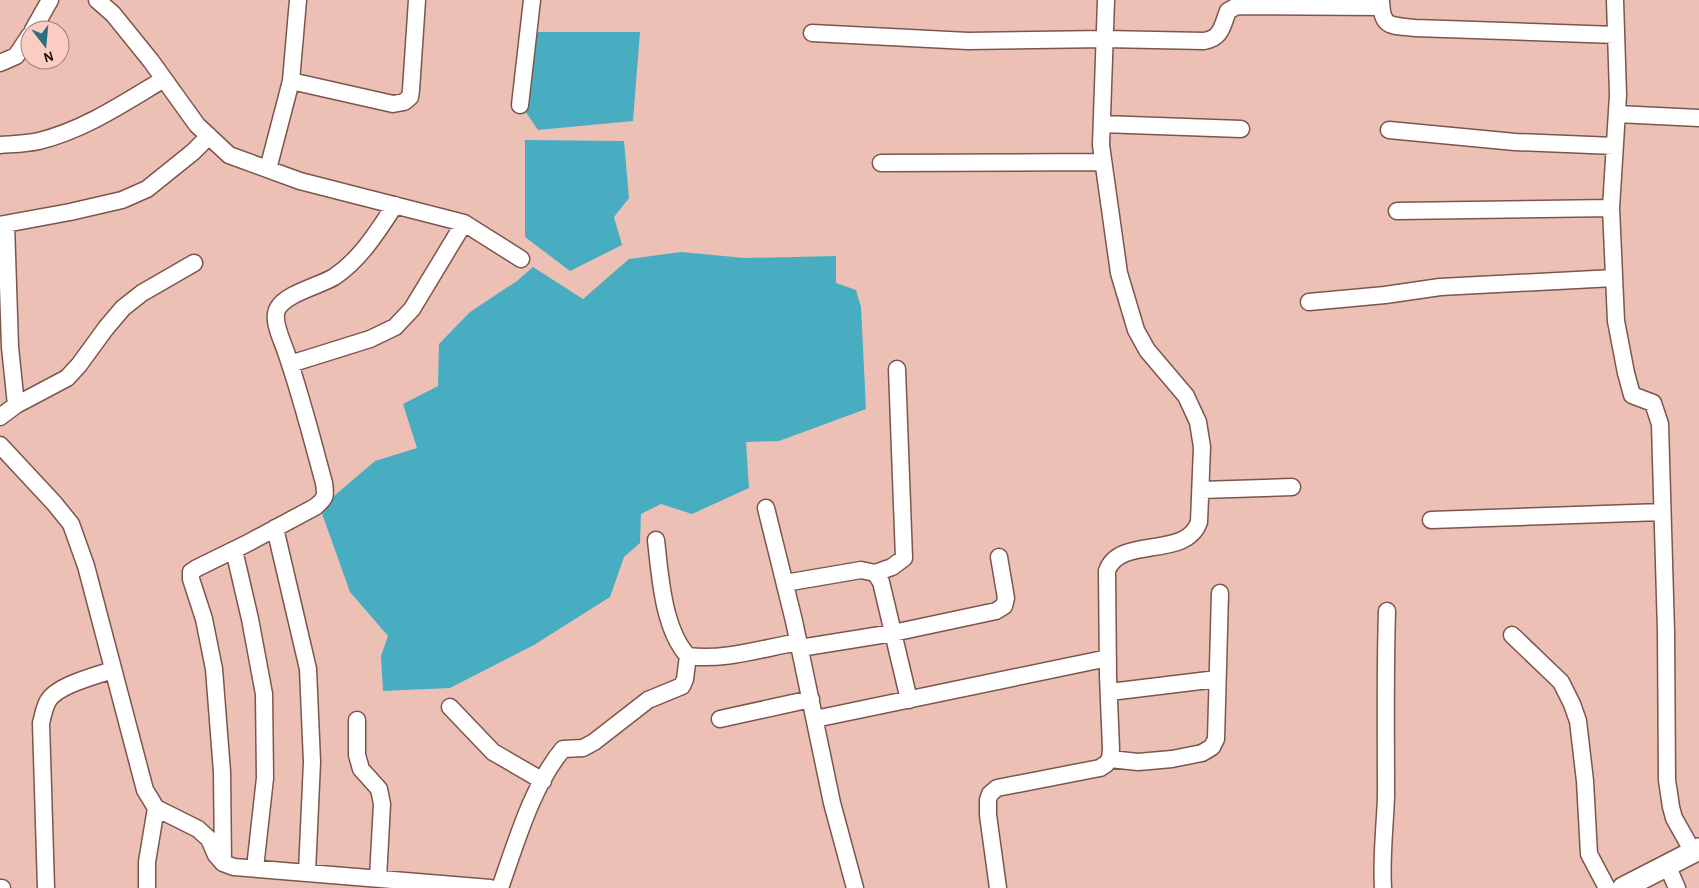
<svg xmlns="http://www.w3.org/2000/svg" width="1699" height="888" font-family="'Alegreya Sans',sans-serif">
<rect width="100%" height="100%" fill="#edc0b5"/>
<path fill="#49adc2" d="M534 32H640L633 121 538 130 525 111Z
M525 140 624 141 629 198 614 217 622 245 570 271 525 237Z
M681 252 745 258 836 256V283L856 290 861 307 866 409 779 441 746 442 749 488 692 514 661 504 641 514 640 543 624 557 610 597 534 645 450 688 383 691 381 656 388 636 350 592 320 508 375 461 417 448 403 404 438 386 439 344 470 312 517 281 533 267 583 299 629 259Z"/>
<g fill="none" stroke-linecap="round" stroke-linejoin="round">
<g stroke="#7c554c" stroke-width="19">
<path id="minor" d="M97 0 113 14 151 61 197 125 229 155 300 181 464 223 521 259
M1381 0C1382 28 1389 25 1415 28L1616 35
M1615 0 1618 95 1611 208 1616 321 1626 373 1632 395 1653 403 1660 424 1666 632 1667 780 1671 807 1674 818 1693 852
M33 30 50 0
M812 33 968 41 1105 39 1204 41C1222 38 1222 26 1228 11L1237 6 1381 7
M0 63 16 56 30 35
M291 81 393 104 404 102 410 97 411 90 417 0
M520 105 532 0
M1617 114 1699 118
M1102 124 1241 129
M1389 130 1515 142 1615 146
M0 145C13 144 26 144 39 141 84 130 124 103 164 79
M881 163 1103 162
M268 169 291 81 298 0
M1397 211 1611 208
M6 224 10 347 16 405
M0 225 70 212 122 200 147 189 193 152 209 136
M1309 302 1385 295 1440 287 1614 278
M290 364 370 339 395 327 412 309 464 223
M0 417 16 405 67 378 79 365 106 328 123 308 142 293 194 263
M0 445 54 503 71 524 86 566 145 790 156 808 198 829 209 839 216 855 223 863 234 867 490 888
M1201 490 1292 487
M766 508 794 621 832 803 855 888
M1431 520 1662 512
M275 528 308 669 312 762 307 872
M656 540C660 575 663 629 688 656 724 661 763 648 799 642
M234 550 250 619 264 694 265 778 255 868
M875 573 892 567 904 558 897 369
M785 583 861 570 875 573 881 582 909 700
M1512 635 1561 682 1572 704 1578 721 1585 781 1589 854 1607 888
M800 648 893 633 996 611 1004 606 1006 598 999 557
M1110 692 1217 679
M450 707 493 752 543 781
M720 719 811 699
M815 719 1108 658
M357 720V755L361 769 379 789 382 804 378 878
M1110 759 1138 762 1172 759 1202 753 1212 747 1216 739 1220 593
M223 863 222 772 214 669 204 619 191 579V572L197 568 246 544 315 507C326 498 326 496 324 483 312 439 301 395 286 352 282 340 271 319 278 308 287 293 319 286 334 277 360 260 378 231 395 205
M1667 865 1677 888
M0 888H2
M46 888 41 723C43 716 44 708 48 701 57 685 96 676 112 670
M147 888V862L156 808
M500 888C516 843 532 786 563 749L583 748 594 742 648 700 682 686 685 679 688 656
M998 888 988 815V800L990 794 997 788 1100 768 1106 764 1110 759 1111 749 1108 676 1107 571C1119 535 1186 560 1199 522L1202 447 1198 422 1186 396 1147 350 1136 330 1119 273 1101 145 1106 0
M1383 888C1381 857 1385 827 1386 796 1386 734 1385 673 1387 611"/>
</g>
<g stroke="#7c554c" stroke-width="24">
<path id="major" d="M1623 888 1699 849"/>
</g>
<use href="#minor" stroke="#fff" stroke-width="16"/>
<use href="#major" stroke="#fff" stroke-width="21"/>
</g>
<g transform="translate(45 45) rotate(164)"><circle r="24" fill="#fbcdc2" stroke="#a17f78"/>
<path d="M0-4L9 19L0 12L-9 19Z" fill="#296f7d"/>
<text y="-8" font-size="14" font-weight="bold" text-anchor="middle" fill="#1a0b08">N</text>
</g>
</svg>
